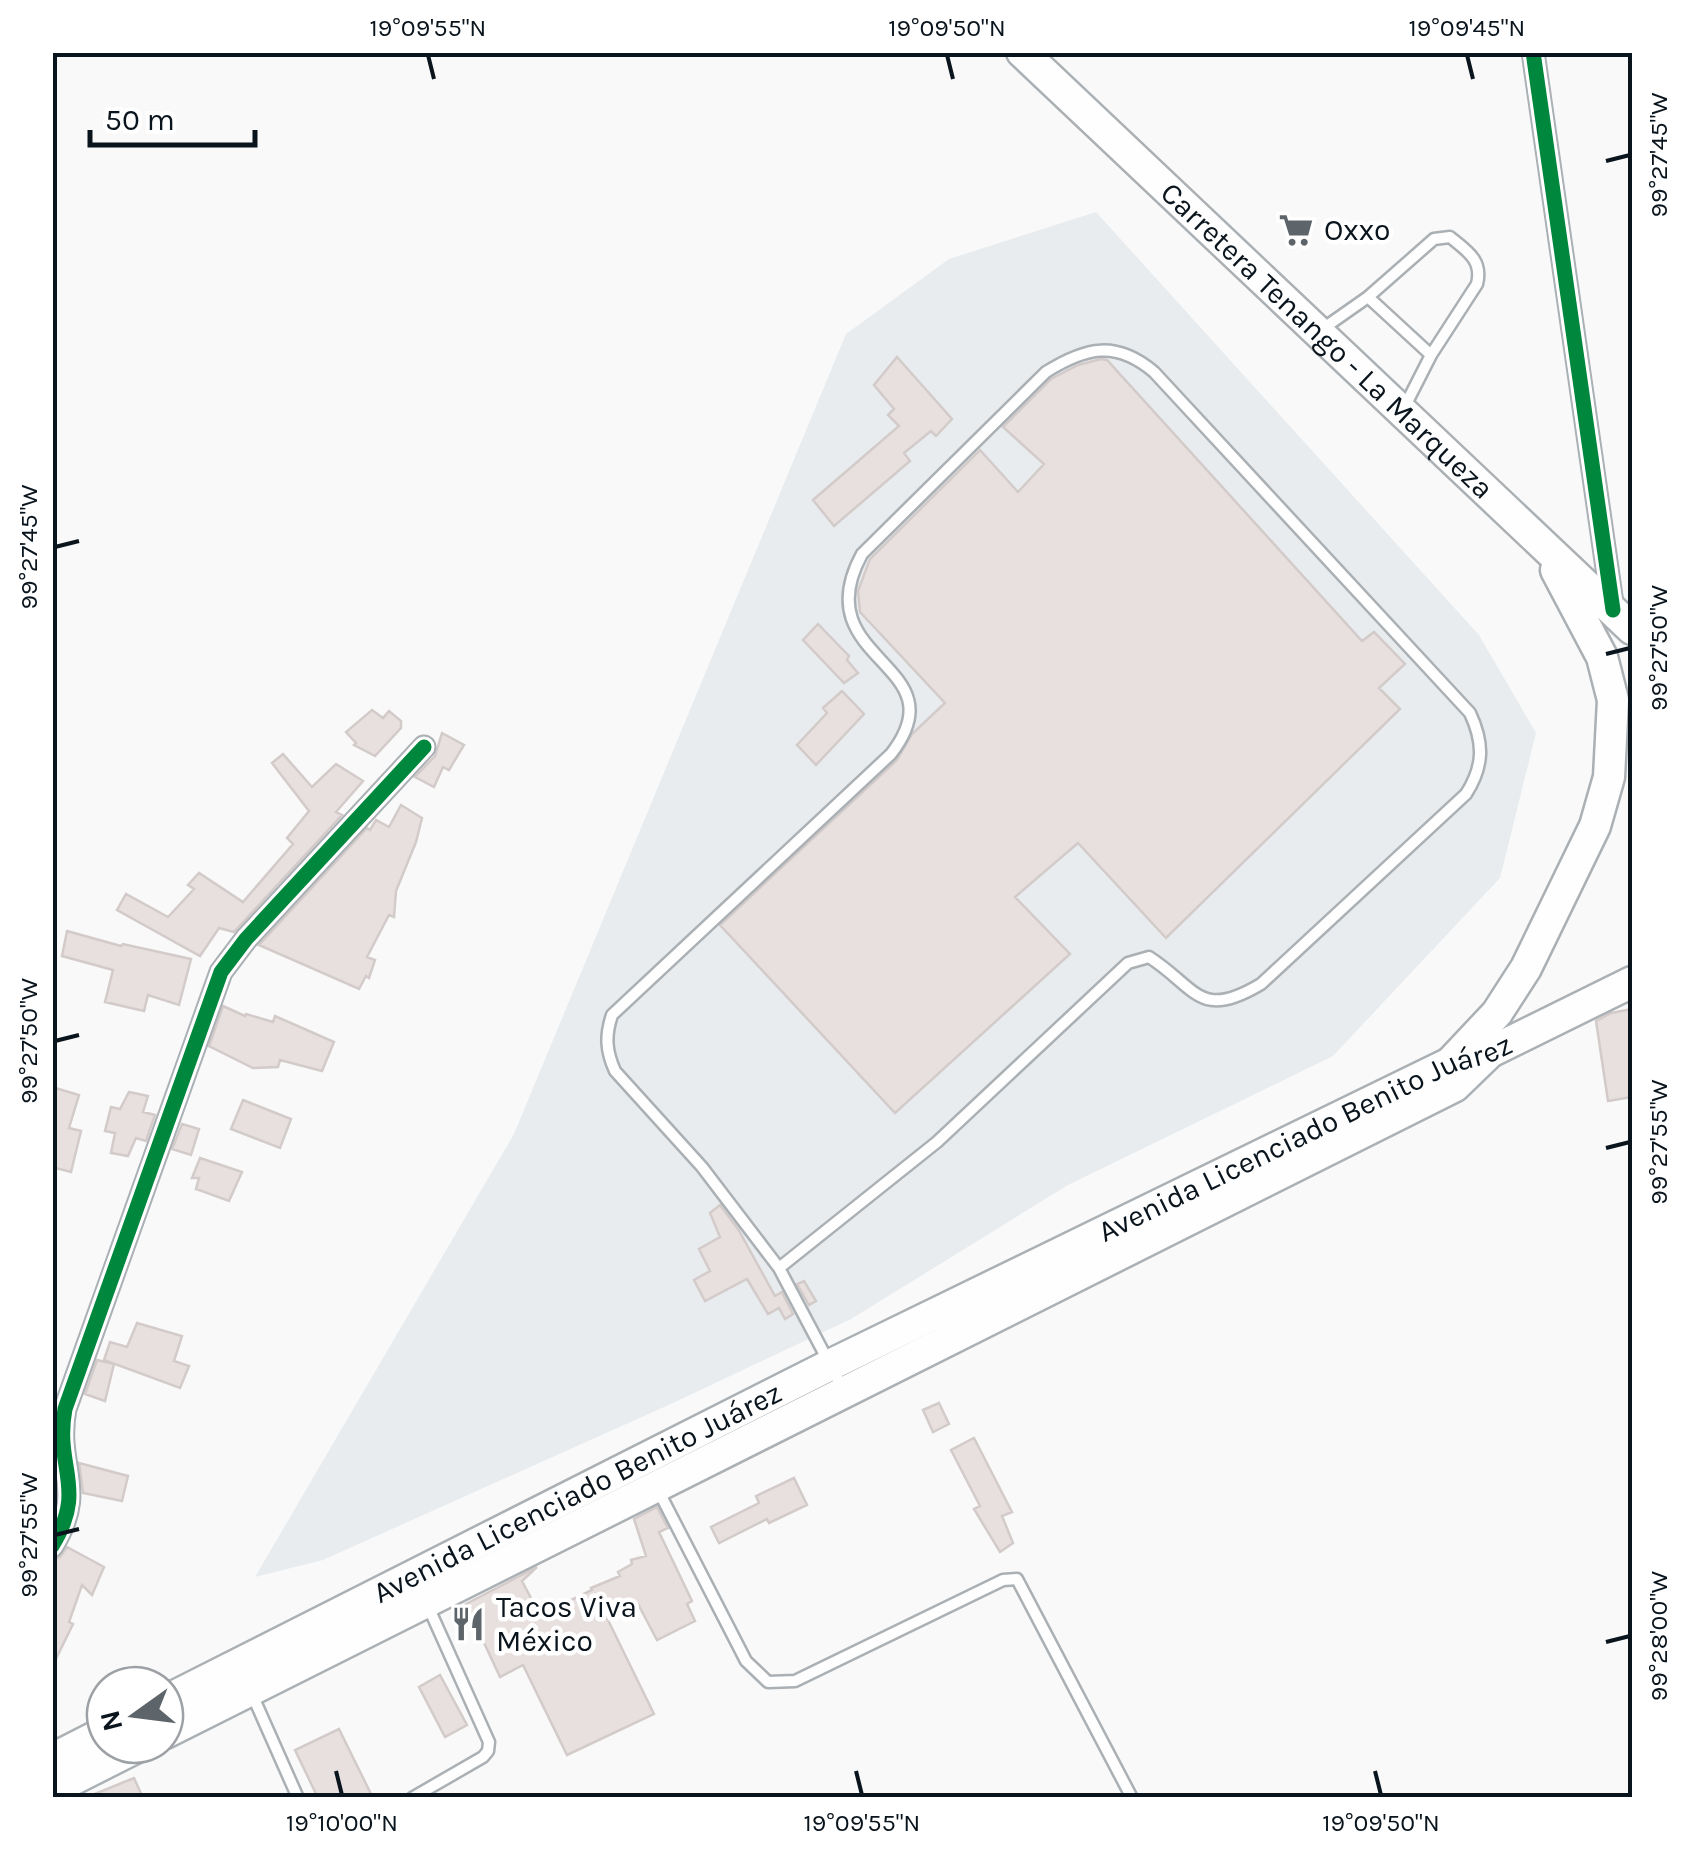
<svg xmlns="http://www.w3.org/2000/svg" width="1685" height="1850" font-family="Karla,sans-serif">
<rect width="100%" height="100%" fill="#f9f9f9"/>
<path fill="#e8ecef" d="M1096 212 1479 635 1536 733 1500 878 1333 1056 1068 1185 851 1319 673 1403 323 1560 255 1577 514 1134 846 334 949 259Z"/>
<path fill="#e7e0df" stroke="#d3cbca" stroke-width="2.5" d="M897 357 952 419 936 436 931 431 904 453 910 461 834 526 813 500 899 426 888 415 894 409 874 385Z
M1101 359 1107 360 1362 641 1374 632 1405 664 1379 688 1400 709 1166 938 1078 843 1015 897 1070 954 895 1113 720 925 897 760 912 734 945 703 860 612 858 591 870 559 980 450 1018 492 1044 464 1003 427 1051 379 1078 365Z
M818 624 849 656 847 660 858 673 844 683 803 640Z
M842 691 864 714 816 765 797 745 827 713 823 708Z
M372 710 383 718 389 711 401 721V728L375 756 354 745 356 743 346 732Z
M442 733 464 745 449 770 443 767 434 787 415 777 435 756Z
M283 754 312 787 336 764 363 781 336 812 342 815 234 932 219 928 200 956 117 910 126 894 168 917 194 889 188 885 199 873 243 902 293 844 287 838 309 811 272 763Z
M401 805 422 818 416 842 396 891 394 917 389 915 367 957 375 960 369 978 366 976 359 989 259 945 367 828 370 830 376 820 389 827Z
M67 931 121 946 123 944 191 959 179 1005 148 995 144 1011 105 1002 113 970 62 956Z
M223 1006 245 1016 246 1014 273 1022 275 1016 334 1042 322 1071 280 1060 278 1067 253 1068 209 1046Z
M1632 1009V1097L1608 1101 1596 1021 1611 1013Z
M52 1087 79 1095 69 1128 81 1131 71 1172 52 1167Z
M129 1092 148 1096 143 1112 155 1115 146 1141 136 1138 128 1156 111 1153 115 1133 105 1131 111 1107 120 1109Z
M243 1100 291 1119 280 1148 231 1129Z
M182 1124 199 1129 191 1155 172 1149Z
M200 1158 242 1172 229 1201 196 1189 199 1178H192Z
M720 1205 738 1229 775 1296 782 1292 793 1314 785 1319 779 1308 768 1314 747 1279 705 1301 694 1280 710 1271 699 1249 720 1237 710 1213Z
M804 1281 816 1301 809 1305 797 1284Z
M137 1323 182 1336 174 1361 189 1366 180 1388 104 1360 110 1342 127 1347Z
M97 1360 114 1364 105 1401 85 1394Z
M939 1403 949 1424 933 1432 923 1410Z
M974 1438 1012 1512 1002 1516 1013 1543 1000 1552 974 1509 980 1506 951 1450Z
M79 1463 128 1476 122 1501 83 1493Z
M794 1478 807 1505 769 1523 767 1519 719 1543 711 1527 759 1503 756 1496Z
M657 1507 668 1528 659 1532 692 1601 687 1604 695 1621 657 1640 638 1604 606 1616 654 1714 567 1755 523 1665 500 1677 466 1604 537 1567 522 1581 540 1615 592 1590 591 1588 620 1576 618 1572 632 1564 631 1560 646 1556 634 1519Z
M67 1547 104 1567 92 1595 82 1585 69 1622 73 1624 52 1667V1560L60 1557Z
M440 1675 467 1725 445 1737 419 1687Z
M339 1729 373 1798H318L295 1750Z
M134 1778 143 1798H87V1797Z"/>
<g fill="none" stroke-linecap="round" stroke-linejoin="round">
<g stroke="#aab0b4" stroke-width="15">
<path id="service" d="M1368 297 1431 355
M1321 330 1368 297 1434 239 1450 237C1467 251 1483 260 1477 284L1431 355 1405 406
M779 1268 937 1142 1128 963 1149 957C1197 988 1199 1021 1261 984L1466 794C1484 766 1484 743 1470 713L1154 372C1116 340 1086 347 1046 372L862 554C803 662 962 663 891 754L612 1015C605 1036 606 1051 615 1071L702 1167 779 1268 844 1391
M658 1490 746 1661 768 1682 795 1681 1003 1580 1017 1579 1132 1798
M251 1692 298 1798
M412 1798 483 1757 488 1751 489 1742 427 1604"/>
</g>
<g stroke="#aab0b4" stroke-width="25">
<path id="minor" d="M1533 52 1613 610
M52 1546C88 1488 54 1468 65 1409L221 972 246 939 424 747"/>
</g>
<g stroke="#aab0b4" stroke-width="35">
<g id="secondary">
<path id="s1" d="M1022 52 1632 629"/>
<path d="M1450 1063 1497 1013 1526 968 1595 826 1609 777 1613 700 1602 657 1556 570"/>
<path id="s2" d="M165 1701 832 1364 1450 1063 1488 1053 1632 982"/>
<path d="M165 1733 1455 1086 1486 1056"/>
<path d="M52 1759 105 1732"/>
<path d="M52 1790 141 1745"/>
</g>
</g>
<use href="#service" stroke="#fefefe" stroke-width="10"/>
<use href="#minor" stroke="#fefefe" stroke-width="20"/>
<use href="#secondary" stroke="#fefefe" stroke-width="30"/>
<g stroke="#fff" stroke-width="21">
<path id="cycleway" d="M1533 52 1613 610
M52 1546C88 1488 54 1468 65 1409L221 972 246 939 424 747"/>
</g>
<use href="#cycleway" stroke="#00873e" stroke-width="15"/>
</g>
<path fill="none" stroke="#09141d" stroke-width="4" d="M428 55 434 79M947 55 953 79M1467 55 1473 79M1606 161 1630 155M55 547 79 541M1606 654 1630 648M55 1041 79 1035M1606 1148 1630 1142M55 1535 79 1529M1606 1642 1630 1636M336 1771 342 1795M856 1771 862 1795M1375 1771 1381 1795"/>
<defs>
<g id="supermarket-bare" transform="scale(2.7)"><path d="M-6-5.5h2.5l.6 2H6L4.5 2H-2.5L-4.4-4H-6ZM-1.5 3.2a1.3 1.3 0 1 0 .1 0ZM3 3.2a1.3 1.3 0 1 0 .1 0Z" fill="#5d646a" stroke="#fff" stroke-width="2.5" paint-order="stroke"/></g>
<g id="restaurant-bare" transform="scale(2.7)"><path d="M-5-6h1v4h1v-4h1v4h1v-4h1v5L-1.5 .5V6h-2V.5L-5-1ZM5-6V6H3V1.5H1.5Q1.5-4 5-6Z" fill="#5d646a" stroke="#fff" stroke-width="2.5" paint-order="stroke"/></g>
</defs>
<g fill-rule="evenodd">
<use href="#supermarket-bare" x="1296" y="230"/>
<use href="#restaurant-bare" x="468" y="1624"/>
</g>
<g text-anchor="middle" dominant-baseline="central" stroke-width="9" stroke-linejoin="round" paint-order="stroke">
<g font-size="30" fill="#09141d" stroke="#fff" text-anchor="start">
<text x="1324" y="230">Oxxo</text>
<text x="496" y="1607">Tacos Viva<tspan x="496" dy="34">México</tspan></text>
</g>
<g font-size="30" fill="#09141d" stroke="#fff">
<text stroke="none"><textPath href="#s1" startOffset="420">Carretera Tenango - La Marqueza</textPath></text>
<text stroke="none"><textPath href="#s2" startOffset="1272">Avenida Licenciado Benito Juárez</textPath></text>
<text stroke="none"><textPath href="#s2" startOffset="462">Avenida Licenciado Benito Juárez</textPath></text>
</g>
</g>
<rect width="1685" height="1850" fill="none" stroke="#ffffff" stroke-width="110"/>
<g transform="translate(135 1715) rotate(256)"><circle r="48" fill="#ffffff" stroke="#9da1a5" stroke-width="2.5"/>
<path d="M0-8L18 38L0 25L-18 38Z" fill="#5d646a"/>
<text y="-15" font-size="28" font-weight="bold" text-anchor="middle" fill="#09141d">N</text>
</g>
<path d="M90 130v15h165v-15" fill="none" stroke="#09141d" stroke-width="5"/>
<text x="105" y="130" font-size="30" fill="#09141d" stroke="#ffffff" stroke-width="8" paint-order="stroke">50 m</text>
<rect x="55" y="55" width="1575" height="1740" fill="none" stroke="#09141d" stroke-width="4"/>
<g font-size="25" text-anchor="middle" fill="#09141d">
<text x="428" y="36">19°09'55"N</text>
<text x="947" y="36">19°09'50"N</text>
<text x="1467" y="36">19°09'45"N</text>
<text transform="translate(1658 155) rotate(-90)" y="9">99°27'45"W</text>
<text transform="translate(28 547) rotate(-90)" y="9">99°27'45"W</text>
<text transform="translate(1658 648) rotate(-90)" y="9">99°27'50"W</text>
<text transform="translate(28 1041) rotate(-90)" y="9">99°27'50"W</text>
<text transform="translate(1658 1142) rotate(-90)" y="9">99°27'55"W</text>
<text transform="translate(28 1535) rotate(-90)" y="9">99°27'55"W</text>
<text transform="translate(1658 1636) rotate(-90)" y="9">99°28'00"W</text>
<text x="342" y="1831">19°10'00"N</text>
<text x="862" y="1831">19°09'55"N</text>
<text x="1381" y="1831">19°09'50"N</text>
</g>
</svg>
